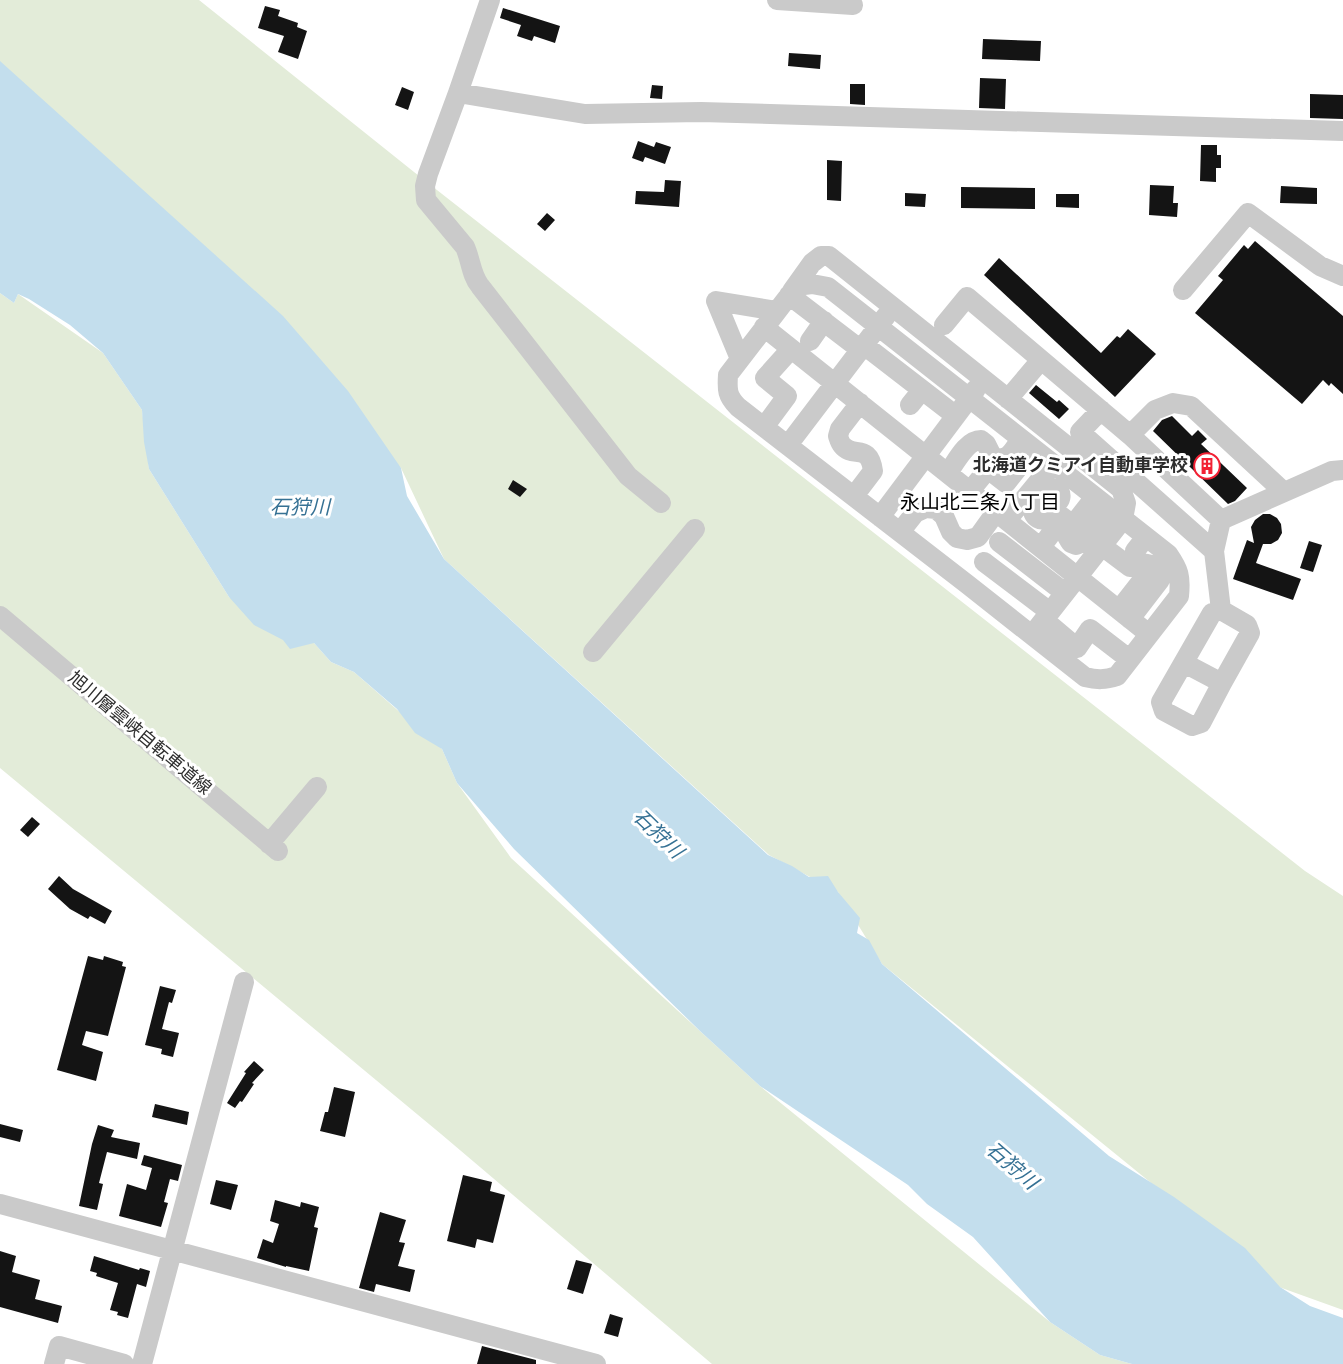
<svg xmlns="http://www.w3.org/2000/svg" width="1343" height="1364" font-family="Overpass,'Noto Sans JP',sans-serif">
<rect width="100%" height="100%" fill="#fff"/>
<path fill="#e3ecd9" d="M0 0H199L414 172 1305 871 1343 896V1310L1279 1287 882 964 838 892 769 855 444 559 401 468 0 81Z
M0 293 14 303 18 294 103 353 142 410 149 469 229 597 314 643 331 662 354 672 442 749 457 783 511 858 760 1086 1050 1322 1100 1355 1132 1364H712L441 1134 0 768Z"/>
<path fill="#c3deed" d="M0 61 283 316 348 391 401 468 407 496 444 559 768 855 792 866 809 877 828 876 838 892 860 918 857 933 869 940 882 964 1109 1156 1174 1197 1245 1248 1280 1287 1310 1306 1343 1318V1364H1132L1100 1355 1050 1322 973 1237 927 1204 908 1185 760 1086 700 1031 514 849 457 783 442 749 415 733 397 709 354 672 331 662 314 643 290 649 283 640 254 625 229 597 149 469 144 442 142 410 103 353 70 325 29 299 18 294 14 303 0 293Z"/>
<path fill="#141414" d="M265 6 280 10 278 16 298 23 297 27 307 31 298 59 278 52 284 36 258 28Z
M503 8 560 26 555 43 534 36 532 41 517 36 521 25 500 18Z
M983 39 1041 41 1040 61 982 59Z
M789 53 821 55 820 69 788 66Z
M980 78 1006 79 1005 109 979 108Z
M850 84H865V105L850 104Z
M652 85 663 86 662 99 650 98Z
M402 87 414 92 408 110 395 105Z
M1310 94 1343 95V119L1310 118Z
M638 141 654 147 656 142 671 147 665 164 645 157 643 162 632 158Z
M1201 145H1217V155H1221V168H1216V182L1200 181Z
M827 160 842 161 841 201 827 200Z
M665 180 681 181 679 207 635 204 636 191 664 192Z
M1150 185 1174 186 1173 203H1178L1177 217 1149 215Z
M1281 186 1317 188V204L1280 203Z
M961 187 1035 188V209L961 208Z
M905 193 926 194 925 207 905 206Z
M1056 194H1079V208L1056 207Z
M547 213 555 220 545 231 537 224Z
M1255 241 1343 316V394L1331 383 1329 386 1323 380 1302 404 1195 313 1223 280 1218 276 1244 245 1248 249Z
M999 258 1101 353 1117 336 1120 338 1128 329 1156 354 1115 397 984 275Z
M1036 385 1057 402 1059 400 1069 409 1059 419 1029 393Z
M1172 416 1192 436 1198 430 1207 439 1201 444 1247 488 1235 501 1228 504 1153 431 1162 420Z
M513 480 527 489 520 497 508 489Z
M1263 514H1270L1277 518 1281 524 1282 533 1278 540 1271 544H1263L1256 563 1301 579 1293 600 1233 579 1247 540 1254 543 1251 527 1255 520Z
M1309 541 1322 545 1313 572 1300 568Z
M32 817 40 824 28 837 20 830Z
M59 876 73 889 112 911 105 924 90 916 88 919 70 909 48 889Z
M88 956 103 960 104 956 123 962 122 966 126 967 108 1036 86 1031 82 1045 103 1052 96 1081 57 1070Z
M160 986 176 990 172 1003 169 1002 162 1029 179 1033 173 1057 161 1054 162 1049 145 1045Z
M254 1061 264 1070 252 1083 254 1084 242 1102 240 1101 235 1108 227 1103 246 1073 244 1072Z
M334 1087 355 1092 345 1137 320 1131 325 1112H328Z
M155 1104 189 1112 187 1125 152 1117Z
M0 1124 23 1130 20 1142 0 1137Z
M98 1125 114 1130 111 1137 140 1143 137 1159 107 1152 99 1183 103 1184 97 1210 79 1206 92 1144Z
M144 1155 182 1165 178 1181 170 1179 164 1202 168 1203 161 1227 119 1216 127 1184 146 1190 152 1168 141 1165Z
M463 1175 492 1182 490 1191 505 1195 493 1243 477 1239 475 1248 447 1241Z
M216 1180 238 1185 231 1210 210 1204Z
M275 1200 300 1207 301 1202 319 1207 314 1227 318 1228 309 1271 286 1266V1267L257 1258 263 1239 273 1243 279 1224 270 1221Z
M380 1212 406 1220 399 1242 405 1243 398 1266 415 1270 410 1292 376 1284 374 1292 359 1288Z
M0 1251 16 1256 12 1272 40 1280 35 1299 62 1306 58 1323 0 1307Z
M94 1256 139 1270 140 1268 150 1271 146 1287 137 1284 128 1318 117 1315 118 1312 110 1310 118 1283 96 1276 97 1273 90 1271Z
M576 1260 592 1264 583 1294 567 1289Z
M610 1314 623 1318 618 1337 604 1333Z
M482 1346 536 1360V1364H477Z"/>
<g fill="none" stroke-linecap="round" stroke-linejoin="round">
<path stroke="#cacaca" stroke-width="20" d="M490 0 458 93 428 174 425 186 426 200 465 247C471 260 471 275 480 286L628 476 661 503
M777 0 853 5
M458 93 585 114 701 112 1343 131
M812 284 828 287 1168 554C1179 570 1181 576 1179 596L1117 676C1105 680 1097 680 1085 677L967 584 738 407C727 396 727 390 728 375L791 293 804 285Z
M1183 290 1248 213 1320 266 1343 276
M792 291 812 263 821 256H829L1121 489 1126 503 1123 519 1032 635
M789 295 861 350
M944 325 967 297 1130 435 1221 520
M764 327 1149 634
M810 341 824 321
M864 345 956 416
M740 359 716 301 777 311
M1008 399 1041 360
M910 405 922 390
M1101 410 1080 432 1214 551
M764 427 787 396 765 378 791 349
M1130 435 1155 410 1173 403 1191 406 1284 492
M788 445 886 316
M948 473C956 462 966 440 981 440L986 444 993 458C1010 461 1012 451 1021 439
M970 491 988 469 1006 483 1033 449
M854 496 873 471C869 442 853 459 842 445 840 443 839 439 838 436L840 429 860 403
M1045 502 1041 501 1033 505C1030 518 1044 525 1049 514 1052 508 1047 506 1045 501 1041 495 1046 487 1053 488 1065 490 1062 506 1049 505
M1055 516 1057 513 1073 525 1095 497
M880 517 976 389
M1007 520 1053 464
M1221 520 1332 471 1343 470
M1221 520 1214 551 1221 610
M900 532 915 513 926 508 936 509 944 516 951 532 957 538 967 540 978 537 996 512
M999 542 1065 593
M1102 546 1130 567
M1041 547 1053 531 1056 528C1066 530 1066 536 1071 543L1076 545 1081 543 1109 508
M984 562 1050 612
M1119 610 1144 578
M0 616 278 851
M1130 619 1160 580 1159 570C1149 559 1137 570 1135 551L1146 537
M1044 620 1077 648 1090 629 1129 659
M593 652 695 529
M1184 663 1222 683 1201 723 1192 726 1164 711 1161 702 1212 613 1221 610 1247 625 1250 633 1222 683
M269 844 317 787
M0 1204 596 1364
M54 1364 59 1346 124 1364
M142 1364 244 982"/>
</g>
<defs>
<g id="building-ring" transform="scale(1.35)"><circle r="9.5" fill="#fff" stroke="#f22134" stroke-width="1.5"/><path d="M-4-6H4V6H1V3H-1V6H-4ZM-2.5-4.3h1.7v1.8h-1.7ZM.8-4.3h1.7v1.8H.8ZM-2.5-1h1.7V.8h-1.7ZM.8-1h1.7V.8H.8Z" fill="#f22134"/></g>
</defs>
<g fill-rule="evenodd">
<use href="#building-ring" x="1207" y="466"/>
</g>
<g text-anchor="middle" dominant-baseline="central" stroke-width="6" stroke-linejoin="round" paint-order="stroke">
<g font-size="18" font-weight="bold" fill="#2d2d2d" stroke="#fff" text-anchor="end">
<text x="1188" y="466">北海道クミアイ自動車学校</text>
</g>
<g font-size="18" fill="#2d2d2d" stroke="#fff">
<text transform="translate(139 734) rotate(40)">旭川層雲峡自転車道線</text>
</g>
<g font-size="20" fill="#000" stroke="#fff">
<text x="980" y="504">永山北三条八丁目</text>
</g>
<g font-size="20" font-style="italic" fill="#357194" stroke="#fff">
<text x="300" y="509">石狩川</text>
<text transform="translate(657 835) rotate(44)">石狩川</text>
<text transform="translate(1011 1167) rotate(41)">石狩川</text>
</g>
</g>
</svg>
